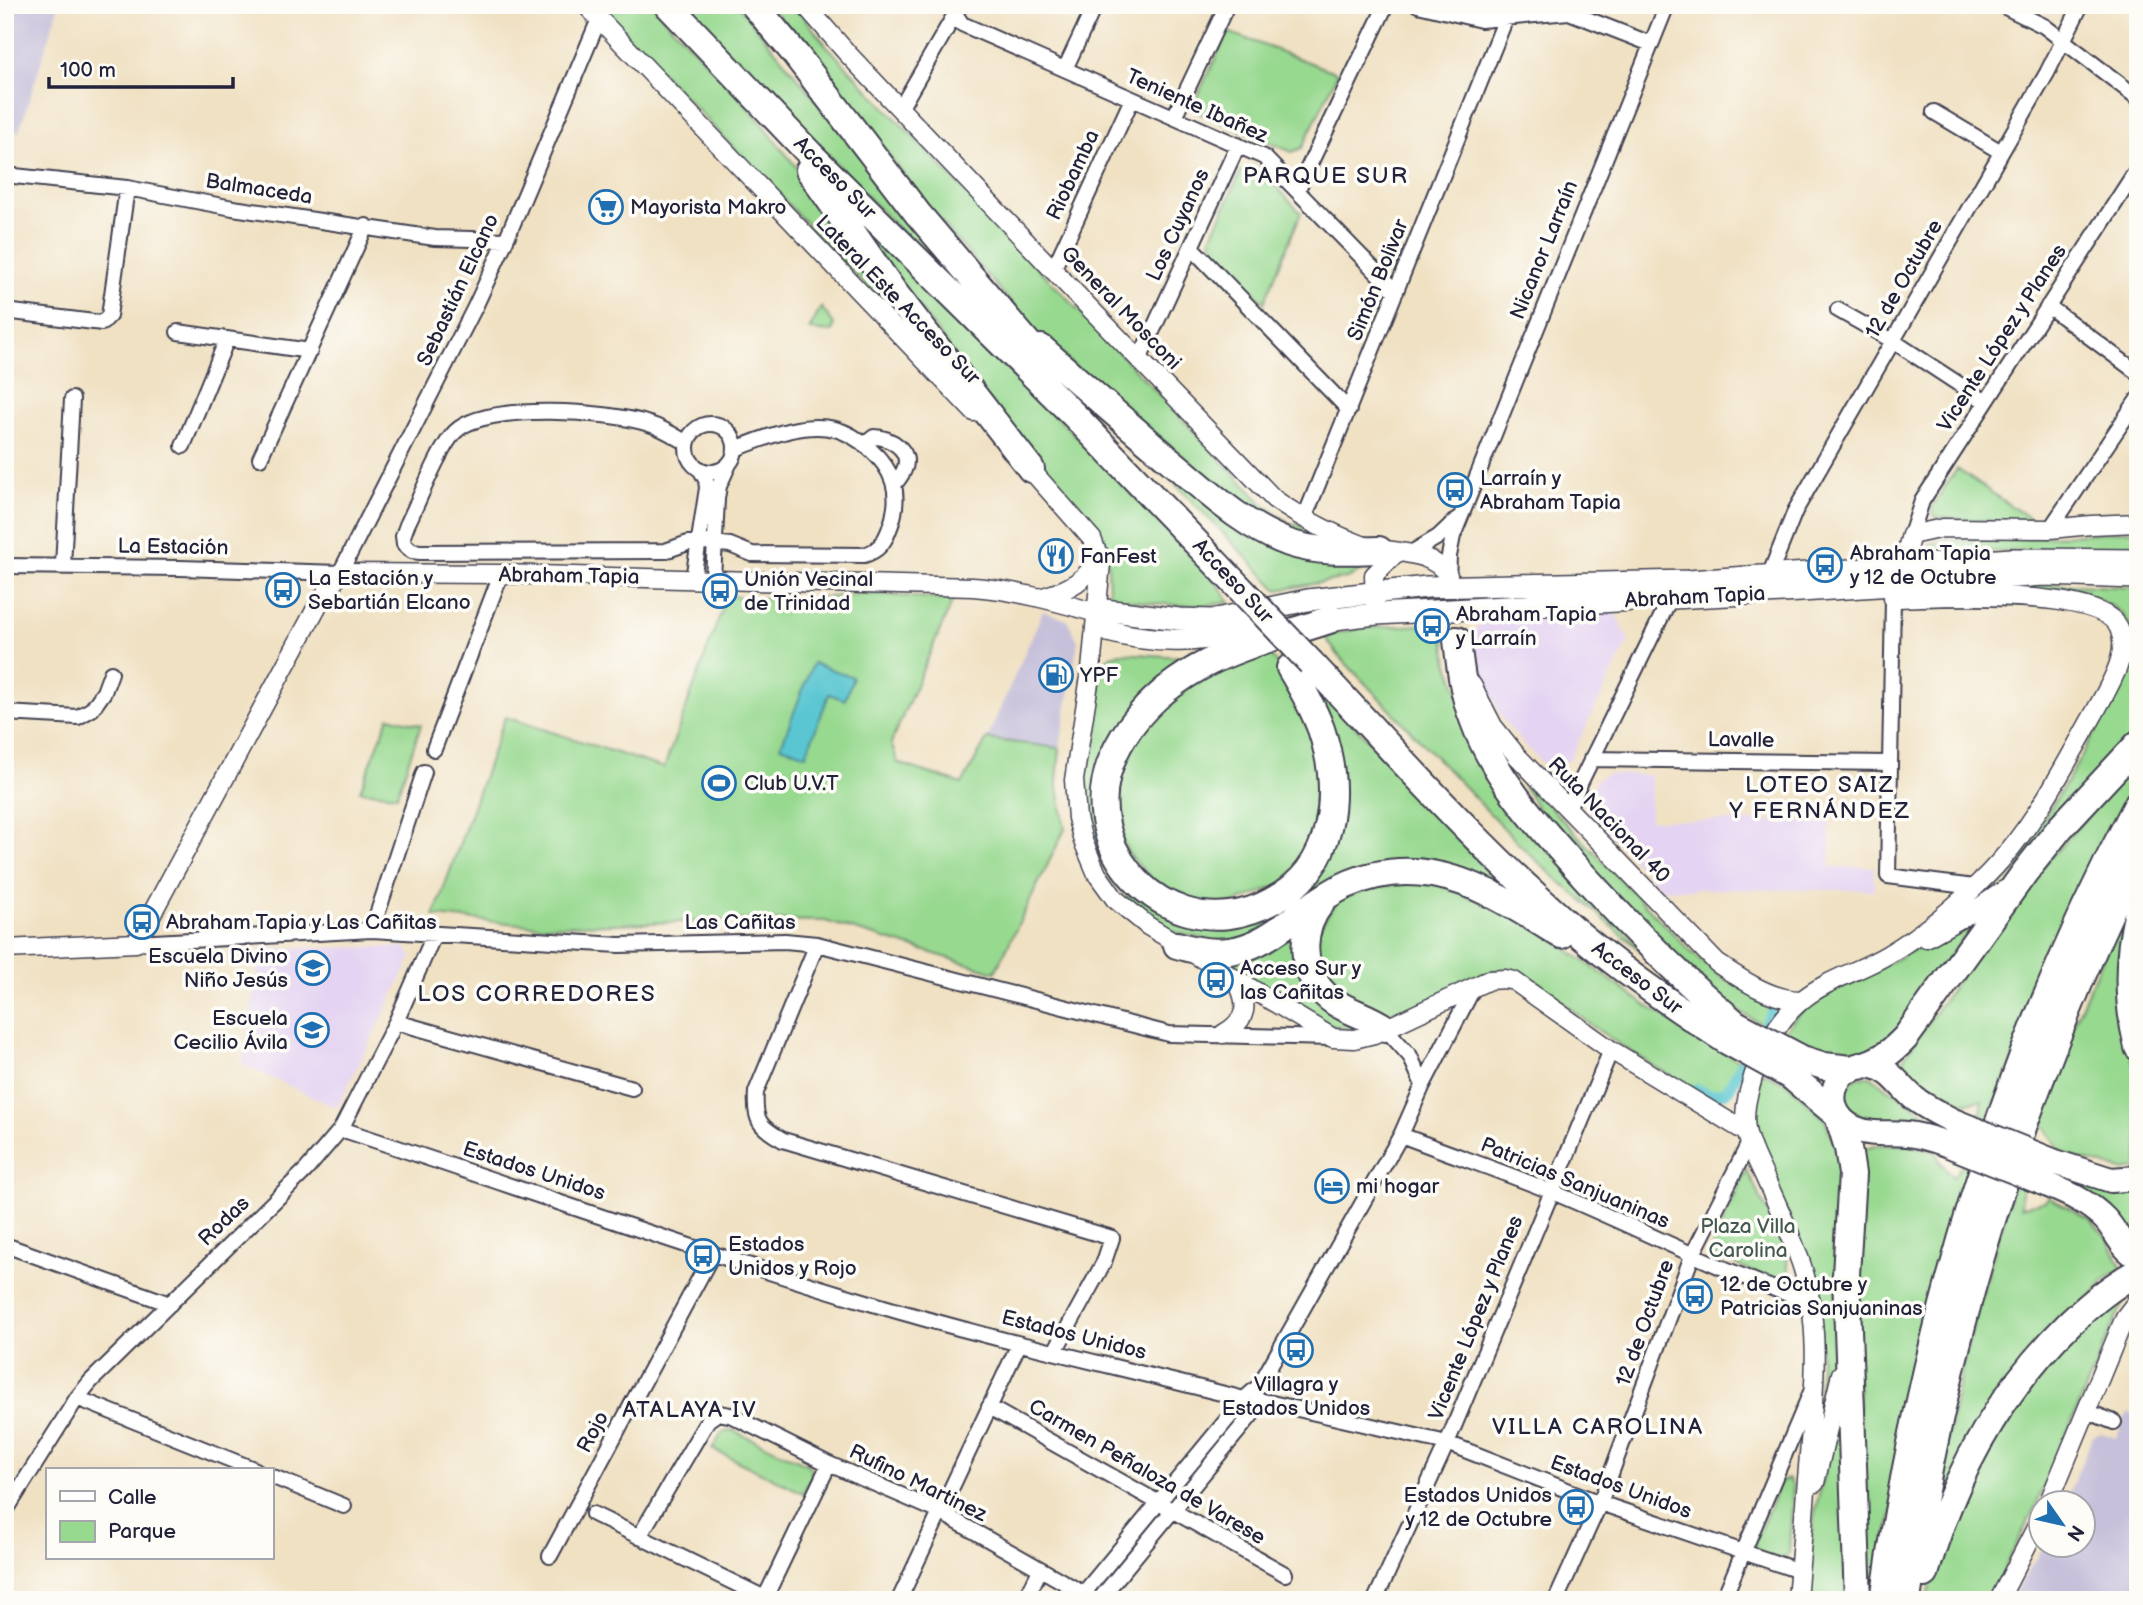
<svg xmlns="http://www.w3.org/2000/svg" width="2143" height="1605" font-family="'Balsamiq Sans',sans-serif">
<rect width="100%" height="100%" fill="#fdfcf7"/>
<filter id="ink" filterUnits="userSpaceOnUse"><feTurbulence type="fractalNoise" baseFrequency=".0143" numOctaves="2"/><feDisplacementMap in="SourceGraphic" scale="14" xChannelSelector="R" yChannelSelector="G"/><feConvolveMatrix kernelMatrix="1 2 1 2 8 2 1 2 1" color-interpolation-filters="sRGB"/></filter>
<filter id="wash" filterUnits="userSpaceOnUse"><feTurbulence type="fractalNoise" baseFrequency=".00686" numOctaves="4" result="noise"/><feDisplacementMap in="SourceGraphic" scale="28" xChannelSelector="R" yChannelSelector="G"/><feGaussianBlur stdDeviation="1.57" result="paint"/><feColorMatrix in="noise" values="0 0 0 0 0 0 0 0 0 0 0 0 0 0 0 0 0 1.4 0 .05"/><feComposite in="paint" operator="in"/></filter>
<g filter="url(#wash)">
<rect width="100%" height="100%" fill="#f0e1c3"/>
<path fill="#e4d3f2" d="M1615 612 1629 640 1569 761 1543 764 1509 728 1500 714 1468 643 1480 622Z
M1607 774 1651 775 1650 820 1830 822V867H1874V890L1662 889 1587 811 1588 800 1597 779Z
M405 947 412 957 337 1108 242 1064 262 948Z"/>
<path fill="#c6c0da" d="M5 5H59L19 132 5 129Z
M1043 611 1067 620 1078 641 1060 748 987 739Z
M2128 1412 2138 1416V1600H2011L2043 1546H2084V1504L2065 1503 2092 1437 2102 1433 2116 1438Z"/>
<path fill="#98d990" stroke="#5d7e66" stroke-width="2" d="M597 5H652L659 13 744 102 811 185 933 356Z
M684 5H738L1004 329 932 264Z
M770 5H794L827 46 860 81 1263 504 1293 525 1295 523 1328 541 1271 529 1083 374 1037 332 942 223Z
M1228 32 1338 73 1302 148 1292 152 1198 113 1194 103Z
M1252 166 1259 169 1301 213 1264 303 1215 250 1211 238 1241 171Z
M841 204 1077 437 1217 583 1230 602C1196 609 1146 604 1112 597L1109 594 1108 562 1056 489Z
M821 307 834 324 832 332 809 330Z
M1125 432 1318 559 1361 571 1347 578 1278 590Z
M1957 469 2030 519 2023 523 1935 517 1932 507Z
M2138 530V549H2044L1930 555 1927 550 1931 544 1943 541 2009 539Z
M2053 584 2138 588V735L2010 878 1935 927C1954 912 1976 898 1993 881 2037 836 2067 783 2097 728 2109 707 2124 685 2130 661 2133 651 2132 635 2129 625 2121 603 2085 595 2065 592L1920 589Z
M874 594 953 600 891 743 898 763 962 784 987 739 1060 748 1057 781 1065 829 995 972 825 921 757 920 540 926 434 916 505 717 664 768 727 596 788 600Z
M1442 624 1448 662 1478 745 1641 951 1549 872 1520 845 1339 656 1324 636 1362 628Z
M1225 646 1201 662 1101 779 1143 894 1260 912 1335 818 1299 669 1518 894 1420 867 1231 945 1169 931 1128 898 1111 879 1097 853 1087 822 1084 778 1104 664 1110 656 1121 653 1181 657 1192 650Z
M1265 648 1282 670 1318 750 1321 828 1287 882 1222 908 1165 895 1116 839 1115 763 1179 686Z
M389 717 421 725 397 795 360 791Z
M1494 741 1554 811 1691 952 1725 980 1775 1004 1763 1025 1725 1004 1555 835Z
M2138 759V777L2104 844 1987 1121 1979 1118 1982 1100 1953 1105 1952 1108C1931 1095 1913 1083 1903 1059L2012 901Z
M2138 878V887L2131 914 2130 1050 2138 1081V1168L2121 1170 2063 1154 2043 1124 2035 1141 2029 1139 2063 1048Z
M1428 879 1532 924 1644 1004 1743 1063C1731 1084 1724 1104 1697 1088L1695 1091C1661 1070 1627 1050 1595 1028 1574 1013 1535 975 1512 970 1479 963 1425 1013 1386 1012 1370 1011 1343 994 1327 987L1312 939 1341 894Z
M1979 916 1899 1027C1857 1068 1830 1060 1782 1034L1797 1016 1813 1002Z
M1288 932 1299 938 1357 1020 1360 1030H1350L1331 1025 1223 961Z
M1762 1072 1789 1084 1825 1120 1841 1159 1836 1342 1832 1379 1817 1441 1821 1331 1757 1143 1751 1114Z
M1870 1076 1949 1130 1948 1134 1853 1119 1843 1100 1846 1088 1857 1077Z
M1905 1144 1936 1152 1940 1162 1953 1177 1963 1164 1972 1167 1872 1600H1864L1857 1350 1861 1150 1879 1145Z
M1746 1169 1784 1244 1792 1287 1709 1255Z
M2051 1172 2138 1187V1247Z
M2014 1183 2022 1186 2021 1207 2046 1201 2048 1197 2090 1219 2107 1238 2122 1268 2105 1279 1933 1522 1934 1502 1965 1356Z
M2138 1283V1290L2125 1301 2116 1318 2034 1510 1988 1600H1926L1938 1558 1987 1440 2073 1334Z
M1842 1397 1847 1600H1806L1814 1516Z
M1243 1408 1250 1410 1177 1497 1172 1495Z
M732 1430 809 1465 812 1475 803 1493 712 1449 722 1433Z
M1788 1479 1793 1486 1789 1554 1782 1559 1762 1554 1755 1548 1754 1544 1778 1487 1781 1482Z"/>
<path fill="#5ac6d1" stroke="#3e7486" stroke-width="2" d="M813 663 853 677 845 700 829 694 806 755 781 746Z"/>
<g fill="none" stroke-linecap="round" stroke-linejoin="round">
<path stroke="#5ac6d1" stroke-width="12" d="M1697 1090 1712 1096 1727 1091 1772 1014"/>
</g>
</g>
<g filter="url(#ink)">
<g fill="none" stroke-linecap="round" stroke-linejoin="round">
<g stroke="#413f4f" stroke-width="18">
<path id="minor" d="M949 5 962 24 1264 157 1396 292
M1418 5 1481 20 1569 12 1651 44
M2001 5 2044 26 2138 98
M1065 69 1095 5
M900 109 958 9
M1934 112 2001 152
M1174 117 1227 5
M5 175 127 188 233 208 435 238 506 240
M1297 191 1386 5
M1191 247 1349 410
M1053 270 1132 99
M2048 306 2138 373
M1838 310 1893 341 1986 402
M5 311 102 323 109 316 127 188
M178 332 310 351
M1139 360 1238 145
M687 448a24 24 0 1 1 48 0a24 24 0 1 1-48 0Z
M687 443C675 436 663 428 649 424 611 411 486 402 456 431 440 446 418 503 407 525L403 536 404 544 412 551 420 552 665 551 688 543 705 542 730 545 752 554 864 555C878 551 884 543 889 530 895 516 898 497 893 482 886 459 858 435 835 429 802 421 765 438 735 449
M864 445 874 437C890 437 913 451 904 470 902 475 898 480 894 485
M183 446 227 339
M260 458 366 226
M1304 519 1506 18
M2050 529 2138 399
M1911 535 1922 501 2138 168
M1411 553 1438 537 1457 519
M5 566 180 568 340 573 475 307 506 240 599 19
M63 566 72 399
M1769 576 1795 511 2047 73 2081 5
M693 579 707 488 706 480 700 469
M713 579 717 499 719 486 729 464
M1448 581 1449 556 1453 536 1667 5
M1893 598 1888 876 1974 887
M5 713 78 717 92 709 104 692 111 673
M434 749 501 574
M1591 759 1890 763
M1567 810 1666 607V590
M372 930 424 772
M136 943 372 930 619 945 785 941 817 944 1169 1034 1332 1038
M817 944 756 1092C754 1120 759 1127 783 1140L1112 1238 1104 1262 1055 1351
M396 1022 632 1088
M1385 1028 1410 1056 1423 1085
M341 1129C517 1187 692 1250 870 1303 993 1340 1119 1367 1244 1399L1263 1401 1447 1443 1600 1503 1799 1571
M1401 1135C1450 1154 1501 1171 1550 1191 1637 1227 1720 1271 1810 1302
M5 1245 170 1304
M77 1398 256 1470
M989 1407 1285 1574
M2086 1411 2114 1422
M271 1476 344 1506
M5 1512 77 1398 91 1381 306 1170 341 1129 396 1022 434 935
M593 1514 765 1598
M639 1537 708 1420 718 1413 730 1415 829 1464 940 1512 1095 1600
M550 1556 713 1253
M1083 1594 1244 1399 1259 1386 1401 1135 1423 1085 1475 985
M764 1600 829 1464
M899 1600 1019 1344
M1025 1600 1040 1570
M1099 1600 1263 1401
M1375 1600 1447 1443 1611 1050
M1556 1600 1600 1503 1692 1256 1749 1143
M1723 1600 1811 1392"/>
</g>
<g stroke="#413f4f" stroke-width="21">
<path id="tertiary" d="M586 5 974 412
M805 5 847 53 1053 270 1274 499C1302 519 1330 533 1362 545 1392 555 1427 547 1448 575
M1024 462 1092 539 1101 563 1091 670 1074 780 1077 818 1083 841 1097 874 1115 899 1148 926 1333 1038 1354 1039 1374 1034 1489 980 1505 979 1514 981 1611 1050 1746 1132
M1043 597C1068 590 1088 580 1100 555
M1375 604 1374 575 1397 552
M1472 685 1493 726 1517 756 1717 963C1741 979 1771 1000 1801 1000
M1926 938 1974 911 2004 890
M5 949 136 943 319 603 340 573 501 574 973 587C1015 590 1055 601 1096 613
M1223 1034C1248 1020 1249 1005 1237 981
M1815 1483 1841 1374
M2048 1504 2125 1317 2138 1300
M1797 1600C1801 1552 1805 1503 1809 1455 1814 1391 1822 1325 1801 1263 1791 1235 1779 1208 1766 1180 1759 1164 1749 1147 1746 1129 1744 1116 1746 1101 1750 1088 1757 1058 1777 1020 1802 1000 1826 980 1860 971 1887 955 1924 933 1959 904 1989 873 2034 827 2064 767 2095 712 2107 689 2131 655 2119 628 2100 586 1935 597 1893 598L1911 535 1943 528 2050 529 2091 525 2138 523
M1999 1600 2042 1516"/>
</g>
<g stroke="#413f4f" stroke-width="24">
<path id="secondary" d="M1317 621 1376 614 1801 591 2044 575 2138 578
M1275 628C1214 638 1170 648 1108 631L1096 613 1104 610 1179 619 1212 620 1308 600 1427 587 1688 581 2012 559 2138 560"/>
</g>
<g stroke="#413f4f" stroke-width="28">
<path id="trunk" d="M1944 1143C1932 1139 1920 1135 1907 1134 1889 1132 1871 1136 1854 1128 1815 1109 1837 1057 1873 1066 1892 1070 1901 1088 1915 1099 1927 1108 1940 1114 1953 1121
M2055 1162 2111 1180 2138 1178
M2046 1184C2067 1193 2089 1202 2105 1219 2117 1232 2121 1248 2138 1257"/>
</g>
<g stroke="#413f4f" stroke-width="30">
<path id="motorway" d="M668 5 810 154 1074 415 1232 580
M754 5 796 55 918 214 1049 368
M809 170 893 291 1031 469
M1041 348C1082 385 1124 421 1166 457 1204 488 1242 526 1289 543 1318 553 1349 551 1379 550
M1457 640C1460 666 1463 694 1473 719 1495 780 1540 827 1583 875 1631 928 1681 978 1736 1024
M1311 663C1396 753 1479 848 1572 928 1621 970 1673 1006 1727 1041
M1290 668C1302 688 1313 708 1321 729 1342 791 1336 868 1272 901 1245 916 1214 920 1185 911 1150 900 1120 871 1109 836 1086 765 1140 700 1198 668 1239 645 1288 634 1332 619
M1321 903C1296 935 1301 981 1336 1003 1352 1013 1370 1017 1385 1028
M2138 912C2127 956 2127 1003 2138 1047
M1177 945C1259 971 1281 917 1344 886 1372 873 1402 869 1432 874 1480 882 1520 910 1561 935
M1802 1059 1824 1066 1851 1069
M1860 1066C1880 1061 1892 1052 1906 1037L2025 872 2060 828 2138 744
M1792 1077 1835 1113
M1839 1119 1848 1148 1852 1174 1846 1275 1858 1600
M1925 1574C1952 1479 1998 1393 2070 1323 2090 1304 2112 1285 2138 1272
M1884 1600C1923 1324 2006 1049 2138 803
M1907 1600C1944 1336 2022 1093 2138 853"/>
</g>
<use href="#minor" stroke="#fff" stroke-width="14"/>
<use href="#tertiary" stroke="#fff" stroke-width="18"/>
<use href="#secondary" stroke="#fff" stroke-width="21"/>
<use href="#trunk" stroke="#fff" stroke-width="24"/>
<use href="#motorway" stroke="#fff" stroke-width="26"/>
<g stroke="#413f4f" stroke-width="28" stroke-linecap="butt">
<path id="trunk-bridge" d="M1953 1121 2055 1162
M1944 1143 2046 1184"/>
</g>
<g stroke="#413f4f" stroke-width="30" stroke-linecap="butt">
<path id="motorway-bridge" d="M1232 580 1311 663
M1736 1024 1802 1059
M1727 1041 1792 1077"/>
</g>
<use href="#trunk-bridge" stroke="#fff" stroke-width="24"/>
<use href="#motorway-bridge" stroke="#fff" stroke-width="26"/>
</g>
</g>
<defs>
<g id="supermarket-ring" transform="scale(1.75)"><circle r="9.5" fill="#fdfcf7" stroke="#1f6fb2" stroke-width="1.5"/><path d="M-6-5.5h2.5l.6 2H6L4.5 2H-2.5L-4.4-4H-6ZM-1.5 3.2a1.3 1.3 0 1 0 .1 0ZM3 3.2a1.3 1.3 0 1 0 .1 0Z" fill="#1f6fb2"/></g>
<g id="bus-ring" transform="scale(1.75)"><circle r="9.5" fill="#fdfcf7" stroke="#1f6fb2" stroke-width="1.5"/><path d="M-5-6H5V4H4V6H2V4H-2V6H-4V4H-5ZM-3.5-4V0h7V-4ZM-3.5 1.2v1.5H-2V1.2ZM2 1.2v1.5H3.5V1.2Z" fill="#1f6fb2"/></g>
<g id="restaurant-ring" transform="scale(1.75)"><circle r="9.5" fill="#fdfcf7" stroke="#1f6fb2" stroke-width="1.5"/><path d="M-5-6h1v4h1v-4h1v4h1v-4h1v5L-1.5 .5V6h-2V.5L-5-1ZM5-6V6H3V1.5H1.5Q1.5-4 5-6Z" fill="#1f6fb2"/></g>
<g id="fuel-ring" transform="scale(1.75)"><circle r="9.5" fill="#fdfcf7" stroke="#1f6fb2" stroke-width="1.5"/><path d="M-5.5-6h7V0h2V4h1.3V-2.5L3-4.5l.8-.8L6-3V5H2.5V1h-1V6h-7ZM-4.2-4.7v3.2H.2V-4.7Z" fill="#1f6fb2"/></g>
<g id="stadium-ring" transform="scale(1.75)"><circle r="9.5" fill="#fdfcf7" stroke="#1f6fb2" stroke-width="1.5"/><path d="M0-5a6.5 5 0 1 0 0 10a6.5 5 0 1 0 0-10ZM-3.5-1.8h7v3.6h-7Z" fill="#1f6fb2"/></g>
<g id="school-ring" transform="scale(1.75)"><circle r="9.5" fill="#fdfcf7" stroke="#1f6fb2" stroke-width="1.5"/><path d="M0-5L7-2L0 1L-7-2ZM-4 1L0 2.5L4 1V4Q0 6-4 4Z" fill="#1f6fb2"/></g>
<g id="hotel-ring" transform="scale(1.75)"><circle r="9.5" fill="#fdfcf7" stroke="#1f6fb2" stroke-width="1.5"/><path d="M-6-4.5h1.5V1H6V5H4.5V3h-9V5H-6ZM-4 0a1.8 1.8 0 1 1 3.6 0ZM.5 0V-2.5h3Q6-2.5 6 0Z" fill="#1f6fb2"/></g>
</defs>
<g fill-rule="evenodd">
<use href="#supermarket-ring" x="606" y="207"/>
<use href="#bus-ring" x="1455" y="490"/>
<use href="#restaurant-ring" x="1056" y="556"/>
<use href="#bus-ring" x="1825" y="565"/>
<use href="#bus-ring" x="283" y="590"/>
<use href="#bus-ring" x="720" y="591"/>
<use href="#bus-ring" x="1432" y="626"/>
<use href="#fuel-ring" x="1056" y="675"/>
<use href="#stadium-ring" x="719" y="783"/>
<use href="#bus-ring" x="142" y="922"/>
<use href="#school-ring" x="313" y="968"/>
<use href="#bus-ring" x="1216" y="980"/>
<use href="#school-ring" x="312" y="1030"/>
<use href="#hotel-ring" x="1332" y="1186"/>
<use href="#bus-ring" x="703" y="1256"/>
<use href="#bus-ring" x="1695" y="1296"/>
<use href="#bus-ring" x="1296" y="1350"/>
<use href="#bus-ring" x="1576" y="1507"/>
</g>
<g text-anchor="middle" dominant-baseline="central" stroke-width="7" stroke-linejoin="round" paint-order="stroke">
<g font-size="21" fill="#22223b" stroke="#fdfcf7">
<text transform="translate(1197 106) rotate(24)">Teniente Ibañez</text>
<text transform="translate(1073 175) rotate(-65)">Riobamba</text>
<text transform="translate(835 178) rotate(45)">Acceso Sur</text>
<text transform="translate(259 189) rotate(9)">Balmaceda</text>
<text transform="translate(1178 225) rotate(-65)">Los Cuyanos</text>
<text transform="translate(1544 250) rotate(-68)">Nicanor Larraín</text>
<text transform="translate(1904 279) rotate(-60)">12 de Octubre</text>
<text transform="translate(1378 280) rotate(-68)">Simón Bolivar</text>
<text transform="translate(458 290) rotate(-65)">Sebastián Elcano</text>
<text transform="translate(898 300) rotate(46)">Lateral Este Acceso Sur</text>
<text transform="translate(1121 308) rotate(46)">General Mosconi</text>
<text transform="translate(2002 338) rotate(-57)">Vicente López y Planes</text>
<text transform="translate(173 547) rotate(1)">La Estación</text>
<text transform="translate(569 576) rotate(1)">Abraham Tapia</text>
<text transform="translate(1233 581) rotate(47)">Acceso Sur</text>
<text transform="translate(1695 597) rotate(-3)">Abraham Tapia</text>
<text transform="translate(1741 740) rotate(1)">Lavalle</text>
<text transform="translate(1609 820) rotate(46)">Ruta Nacional 40</text>
<text x="740" y="922">Las Cañitas</text>
<text transform="translate(1637 978) rotate(37)">Acceso Sur</text>
<text transform="translate(534 1171) rotate(18)">Estados Unidos</text>
<text transform="translate(1575 1183) rotate(23)">Patricias Sanjuaninas</text>
<text transform="translate(224 1221) rotate(-44)">Rodas</text>
<text transform="translate(1476 1318) rotate(-68)">Vicente López y Planes</text>
<text transform="translate(1645 1323) rotate(-70)">12 de Octubre</text>
<text transform="translate(1074 1335) rotate(14)">Estados Unidos</text>
<text transform="translate(593 1432) rotate(-62)">Rojo</text>
<text transform="translate(1147 1472) rotate(30)">Carmen Peñaloza de Varese</text>
<text transform="translate(918 1483) rotate(26)">Rufino Martinez</text>
<text transform="translate(1621 1487) rotate(20)">Estados Unidos</text>
</g>
<g font-size="21" fill="#22223b" stroke="#fdfcf7" text-anchor="start">
<text x="630" y="207">Mayorista Makro</text>
<text x="1480" y="478">Larraín y<tspan x="1480" dy="24">Abraham Tapia</tspan></text>
<text x="1850" y="553">Abraham Tapia<tspan x="1850" dy="24">y 12 de Octubre</tspan></text>
<text x="1080" y="556">FanFest</text>
<text x="308" y="578">La Estación y<tspan x="308" dy="24">Sebartián Elcano</tspan></text>
<text x="744" y="579">Unión Vecinal<tspan x="744" dy="24">de Trinidad</tspan></text>
<text x="1456" y="614">Abraham Tapia<tspan x="1456" dy="24">y Larraín</tspan></text>
<text x="1080" y="675">YPF</text>
<text x="744" y="783">Club U.V.T</text>
<text x="166" y="922">Abraham Tapia y Las Cañitas</text>
<text x="288" y="956" text-anchor="end">Escuela Divino<tspan x="288" dy="24">Niño Jesús</tspan></text>
<text x="1240" y="968">Acceso Sur y<tspan x="1240" dy="24">las Cañitas</tspan></text>
<text x="288" y="1018" text-anchor="end">Escuela<tspan x="288" dy="24">Cecilio Ávila</tspan></text>
<text x="1356" y="1186">mi hogar</text>
<text x="728" y="1244">Estados<tspan x="728" dy="24">Unidos y Rojo</tspan></text>
<text x="1720" y="1284">12 de Octubre y<tspan x="1720" dy="24">Patricias Sanjuaninas</tspan></text>
<text x="1296" y="1384" text-anchor="middle">Villagra y<tspan x="1296" dy="24">Estados Unidos</tspan></text>
<text x="1552" y="1495" text-anchor="end">Estados Unidos<tspan x="1552" dy="24">y 12 de Octubre</tspan></text>
</g>
<g font-size="21" fill="#455954" stroke="#fdfcf7">
<text x="1748" y="1226">Plaza Villa<tspan x="1748" dy="24">Carolina</tspan></text>
</g>
<g font-size="23" letter-spacing="2" fill="#22223b" stroke="#fdfcf7">
<text x="1326" y="176">PARQUE SUR</text>
<text x="1820" y="785">LOTEO SAIZ<tspan x="1820" dy="26">Y FERNÁNDEZ</tspan></text>
<text x="537" y="994">LOS CORREDORES</text>
<text x="690" y="1410">ATALAYA IV</text>
<text x="1598" y="1427">VILLA CAROLINA</text>
</g>
</g>
<rect width="2143" height="1605" fill="none" stroke="#fdfcf7" stroke-width="28"/>
<rect x="46" y="1468" width="228" height="91" fill="#fdfcf7" stroke="#a5a5ac" stroke-width="2"/>
<rect x="60" y="1491" width="35" height="10" fill="#ffffff" stroke="#a5a5ac" stroke-width="2"/>
<text x="108" y="1504" font-size="21" fill="#22223b">Calle</text>
<rect x="60" y="1521" width="35" height="21" fill="#98d990" stroke="#a5a5ac" stroke-width="2"/>
<text x="108" y="1538" font-size="21" fill="#22223b">Parque</text>
<g transform="translate(2062 1524) rotate(124)"><circle r="33" fill="#fdfcf7" stroke="#a5a5ac" stroke-width="2"/>
<path d="M0-5L12 26L0 18L-12 26Z" fill="#1f6fb2"/>
<text y="-10" font-size="19" font-weight="bold" text-anchor="middle" fill="#22223b">N</text>
</g>
<path d="M49 77v10h184v-10" fill="none" stroke="#22223b" stroke-width="3.5"/>
<text x="60" y="77" font-size="21" fill="#22223b" stroke="#fdfcf7" stroke-width="5" paint-order="stroke">100 m</text>
</svg>
